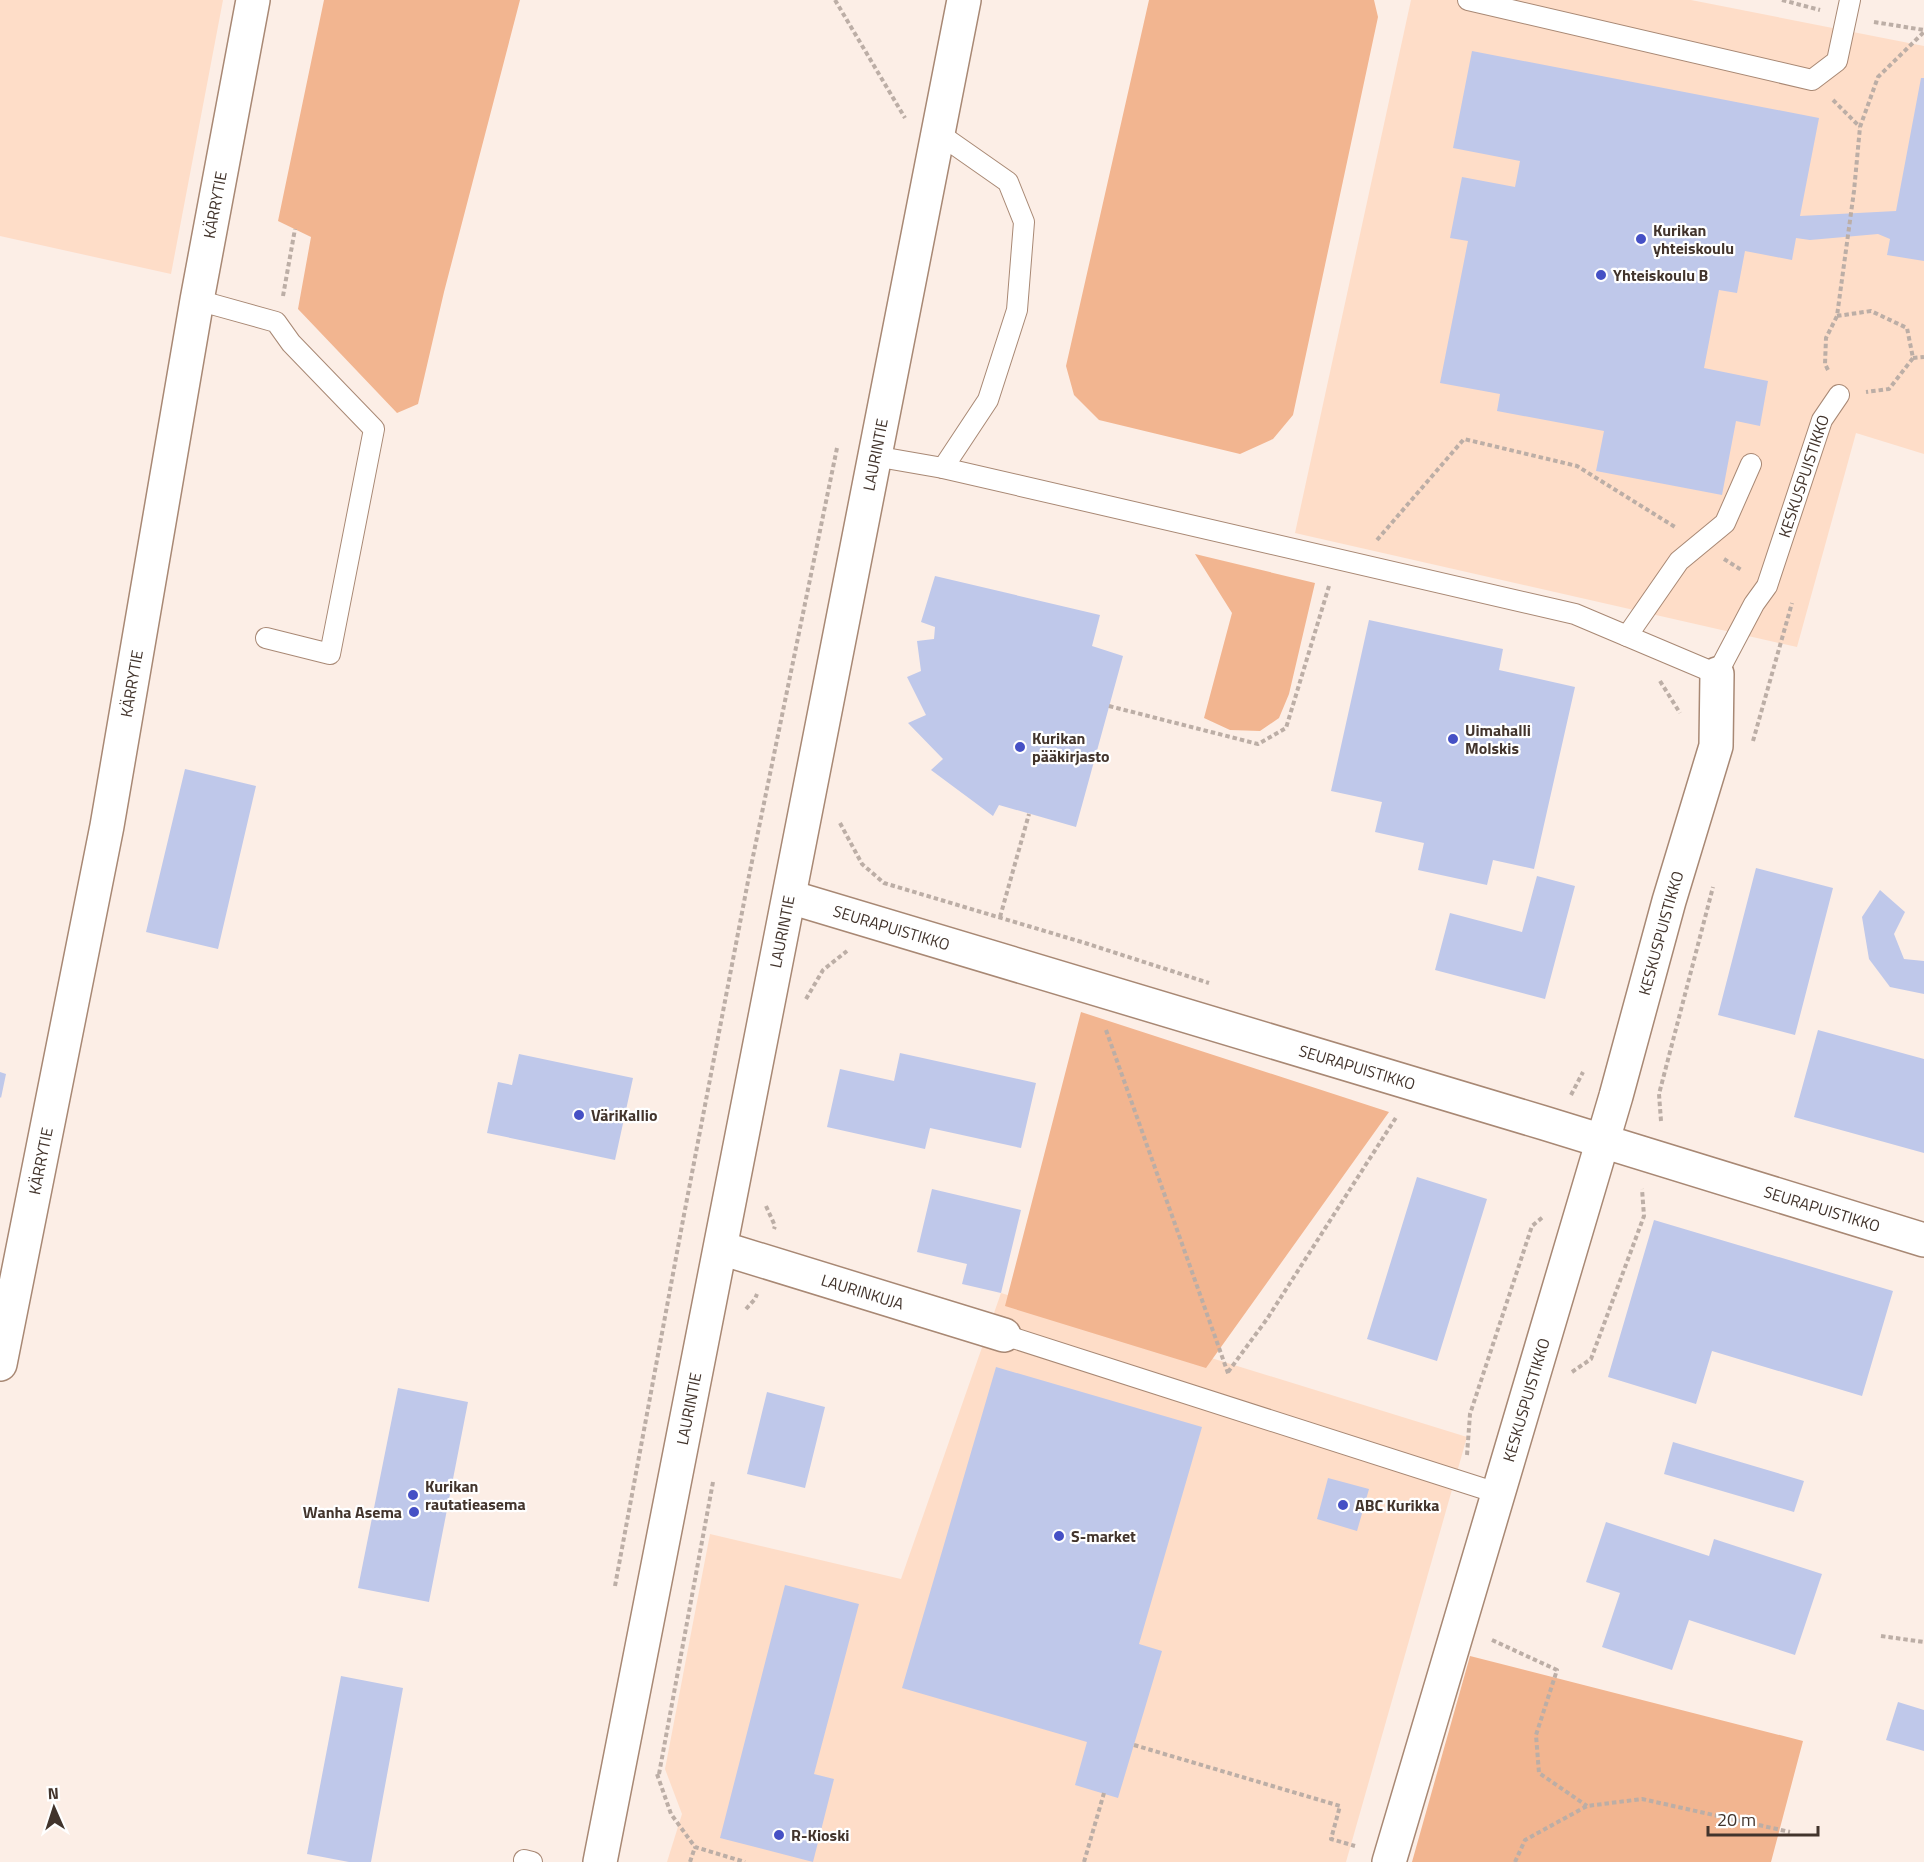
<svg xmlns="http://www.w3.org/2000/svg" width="1924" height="1862" font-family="'Titillium Web',sans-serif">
<rect width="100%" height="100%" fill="#fceee6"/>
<path fill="#feddc8" d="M0 0H223L171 274 0 236Z
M1411 0H1691L1924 46V454L1856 433 1797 647 1295 533Z
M1001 1293 1467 1437 1346 1862H667L682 1814 665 1769 710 1534 901 1579Z"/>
<path fill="#f2b590" d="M324 0H520L444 292 418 404 397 413 298 309 311 237 278 221Z
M1149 0H1374L1378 17 1293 415 1273 439 1240 454 1099 420 1074 395 1066 366Z
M1195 554 1315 583 1289 694 1279 718 1260 731 1230 730 1204 718 1232 613Z
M1081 1012 1389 1112 1206 1368 1005 1306Z
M1470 1656 1803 1741 1771 1862H1412Z"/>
<path fill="#bfc8ea" d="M1472 51 1819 118 1800 216 1896 211 1921 78H1924V261L1887 255 1890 239 1878 234 1810 240 1796 238 1792 260 1745 251 1737 293 1719 290 1704 368 1768 381 1760 426 1736 421 1722 495 1596 471 1604 431 1497 411 1500 394 1440 383 1468 241 1450 238 1462 177 1515 187 1520 161 1453 148Z
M935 576 1100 615 1092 646 1123 656 1076 827 999 805 993 816 931 770 943 759 908 723 926 715 907 677 921 671 917 641 934 639 935 627 921 622Z
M1369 620 1503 649 1499 670 1575 687 1534 869 1493 860 1487 885 1418 870 1424 843 1375 832 1382 802 1331 791Z
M185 769 256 786 218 949 146 932Z
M1756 868 1833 888 1795 1035 1718 1015Z
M1537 876 1575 886 1545 999 1435 970 1450 913 1522 932Z
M1880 890 1905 912 1894 934 1904 959 1924 961V994L1890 987 1869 959 1862 917Z
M1818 1030 1924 1059V1153L1794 1117Z
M900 1053 1036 1083 1021 1148 930 1128 925 1149 827 1127 840 1069 894 1081Z
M519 1054 633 1078 615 1160 487 1133 498 1082 512 1085Z
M0 1072 6 1074 1 1098 0 1097Z
M1417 1177 1487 1199 1437 1361 1367 1339Z
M932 1189 1021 1210 1001 1293 962 1284 967 1264 917 1252Z
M1654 1220 1893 1291 1862 1396 1712 1351 1696 1404 1608 1377Z
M996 1367 1202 1427 1139 1644 1162 1651 1118 1798 1075 1785 1087 1742 902 1688Z
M398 1388 468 1402 429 1602 358 1588Z
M767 1392 825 1407 805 1488 747 1474Z
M1673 1442 1804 1481 1794 1512 1664 1474Z
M1328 1478 1369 1489 1357 1531 1317 1519Z
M1606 1522 1709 1556 1714 1539 1822 1574 1795 1655 1689 1620 1672 1670 1602 1647 1620 1593 1586 1582Z
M785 1585 859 1604 814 1774 834 1779 813 1862 720 1838Z
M341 1676 403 1688 371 1862H349L307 1854Z
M1898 1702 1924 1710V1751L1886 1740Z"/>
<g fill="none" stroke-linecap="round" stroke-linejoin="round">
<g stroke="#a88874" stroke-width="22">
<g id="service">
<path d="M1468 0 1812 80 1837 61 1850 0"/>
<path d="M938 133 1008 182 1024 222 1017 310 988 400 943 468"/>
<path d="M197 300 276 322 291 343 374 429 330 654 266 638"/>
<path id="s1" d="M874 456 943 468 1575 614 1717 674 1754 604 1767 586 1822 420 1839 395"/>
<path d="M1627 636 1679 561 1725 523 1751 464"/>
<path d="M1004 1335 1497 1493"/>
<path d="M524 1860 532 1862"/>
</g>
</g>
<g stroke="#a88874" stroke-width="36">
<g id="minor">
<path id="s2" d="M790 897 1544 1123 1924 1240"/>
<path id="s3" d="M721 1248 1004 1335"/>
<path id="s4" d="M0 1364 107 826 197 300 253 0"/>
<path id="s5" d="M1389 1862 1616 1096 1669 901 1716 746 1717 674"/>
</g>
</g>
<g stroke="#a88874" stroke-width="36">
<g id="tertiary">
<path id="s6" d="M600 1862 964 0"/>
</g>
</g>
<path stroke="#bcaea6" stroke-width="4" stroke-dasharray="4.5 3" stroke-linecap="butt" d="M835 0 905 118
M1782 0 1820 10
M1874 22 1924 30
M1833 100 1860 127
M283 296 295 229
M1837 316 1871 311 1907 328 1913 358 1889 389 1866 392
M1913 358 1924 357
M1828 370 1825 364 1826 338 1837 316 1854 191 1860 127 1878 77 1924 32
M1377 540 1464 439 1577 466 1675 527
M1724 559 1743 571
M1660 681 1680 713
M1109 706 1258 744 1286 728 1329 586
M1753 741 1792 603
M840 823 862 864 884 883 1085 943 1209 983
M1000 917 1029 814
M806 999 823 970 847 951
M1106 1030 1229 1376
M1571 1095 1583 1072
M1661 1121 1659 1094 1713 887
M766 1206 775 1226 774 1229
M746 1309 755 1299 757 1294
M1228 1372 1267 1319 1397 1116
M1572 1372 1591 1359 1644 1216 1642 1189
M1467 1455 1470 1414 1532 1226 1543 1217
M615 1586 683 1220 749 876 837 448
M1881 1636 1924 1642
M1492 1640 1557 1670 1536 1735 1539 1773 1587 1806
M1134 1745 1340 1806 1331 1839 1355 1846
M657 1774 671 1814 695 1847 745 1862
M659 1774 713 1482
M690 1862 695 1847
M1084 1862 1104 1793
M1515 1862 1525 1840 1587 1806 1642 1799 1790 1832"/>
<use href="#service" stroke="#fff" stroke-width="20"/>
<use href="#minor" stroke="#fff" stroke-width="33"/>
<use href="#tertiary" stroke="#fff" stroke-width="33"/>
</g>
<g fill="#4550c5" stroke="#fff" stroke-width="2">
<circle cx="1641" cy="239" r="6"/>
<circle cx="1601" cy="275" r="6"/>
<circle cx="1453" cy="739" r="6"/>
<circle cx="1020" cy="747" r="6"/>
<circle cx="579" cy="1115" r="6"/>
<circle cx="413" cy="1495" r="6"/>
<circle cx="1343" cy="1505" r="6"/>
<circle cx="414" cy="1512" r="6"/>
<circle cx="1059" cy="1536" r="6"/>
<circle cx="779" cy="1835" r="6"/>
</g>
<g text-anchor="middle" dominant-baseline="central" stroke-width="4.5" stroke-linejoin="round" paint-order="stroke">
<g font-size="16" fill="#42342c" stroke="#fff">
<text stroke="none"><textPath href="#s4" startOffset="1179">KÄRRYTIE</textPath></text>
<text stroke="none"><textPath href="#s6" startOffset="1434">LAURINTIE</textPath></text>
<text stroke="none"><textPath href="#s1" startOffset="1090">KESKUSPUISTIKKO</textPath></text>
<text stroke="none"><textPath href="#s4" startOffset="693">KÄRRYTIE</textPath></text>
<text stroke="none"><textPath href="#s2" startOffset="106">SEURAPUISTIKKO</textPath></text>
<text stroke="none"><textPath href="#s6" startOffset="948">LAURINTIE</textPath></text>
<text stroke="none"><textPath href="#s5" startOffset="968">KESKUSPUISTIKKO</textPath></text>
<text stroke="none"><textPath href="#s2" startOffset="592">SEURAPUISTIKKO</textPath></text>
<text stroke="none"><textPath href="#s4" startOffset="207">KÄRRYTIE</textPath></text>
<text stroke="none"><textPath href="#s2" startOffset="1078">SEURAPUISTIKKO</textPath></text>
<text stroke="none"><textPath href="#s3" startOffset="148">LAURINKUJA</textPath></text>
<text stroke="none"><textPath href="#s5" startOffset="482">KESKUSPUISTIKKO</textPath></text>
<text stroke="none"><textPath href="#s6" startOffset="462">LAURINTIE</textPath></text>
</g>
<g font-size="16" font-weight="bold" fill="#42342c" stroke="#fff" text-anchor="start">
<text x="1653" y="230">Kurikan<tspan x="1653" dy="18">yhteiskoulu</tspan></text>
<text x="1613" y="275">Yhteiskoulu B</text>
<text x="1465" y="730">Uimahalli<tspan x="1465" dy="18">Molskis</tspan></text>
<text x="1032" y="738">Kurikan<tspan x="1032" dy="18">pääkirjasto</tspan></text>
<text x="591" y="1115">VäriKallio</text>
<text x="425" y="1486">Kurikan<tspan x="425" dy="18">rautatieasema</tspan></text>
<text x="1355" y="1505">ABC Kurikka</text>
<text x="402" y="1512" text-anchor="end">Wanha Asema</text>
<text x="1071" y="1536">S-market</text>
<text x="791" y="1835">R-Kioski</text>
</g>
</g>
<g transform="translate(54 1808) rotate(357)" stroke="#ffffff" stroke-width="4.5" paint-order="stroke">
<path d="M0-4.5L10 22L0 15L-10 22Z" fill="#42342c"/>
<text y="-9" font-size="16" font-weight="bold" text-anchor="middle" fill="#42342c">N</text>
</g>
<path d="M1708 1826v9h110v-9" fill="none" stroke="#42342c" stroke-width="3"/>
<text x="1717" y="1826" font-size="18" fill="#42342c" stroke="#ffffff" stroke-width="4.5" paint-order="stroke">20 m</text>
</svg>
